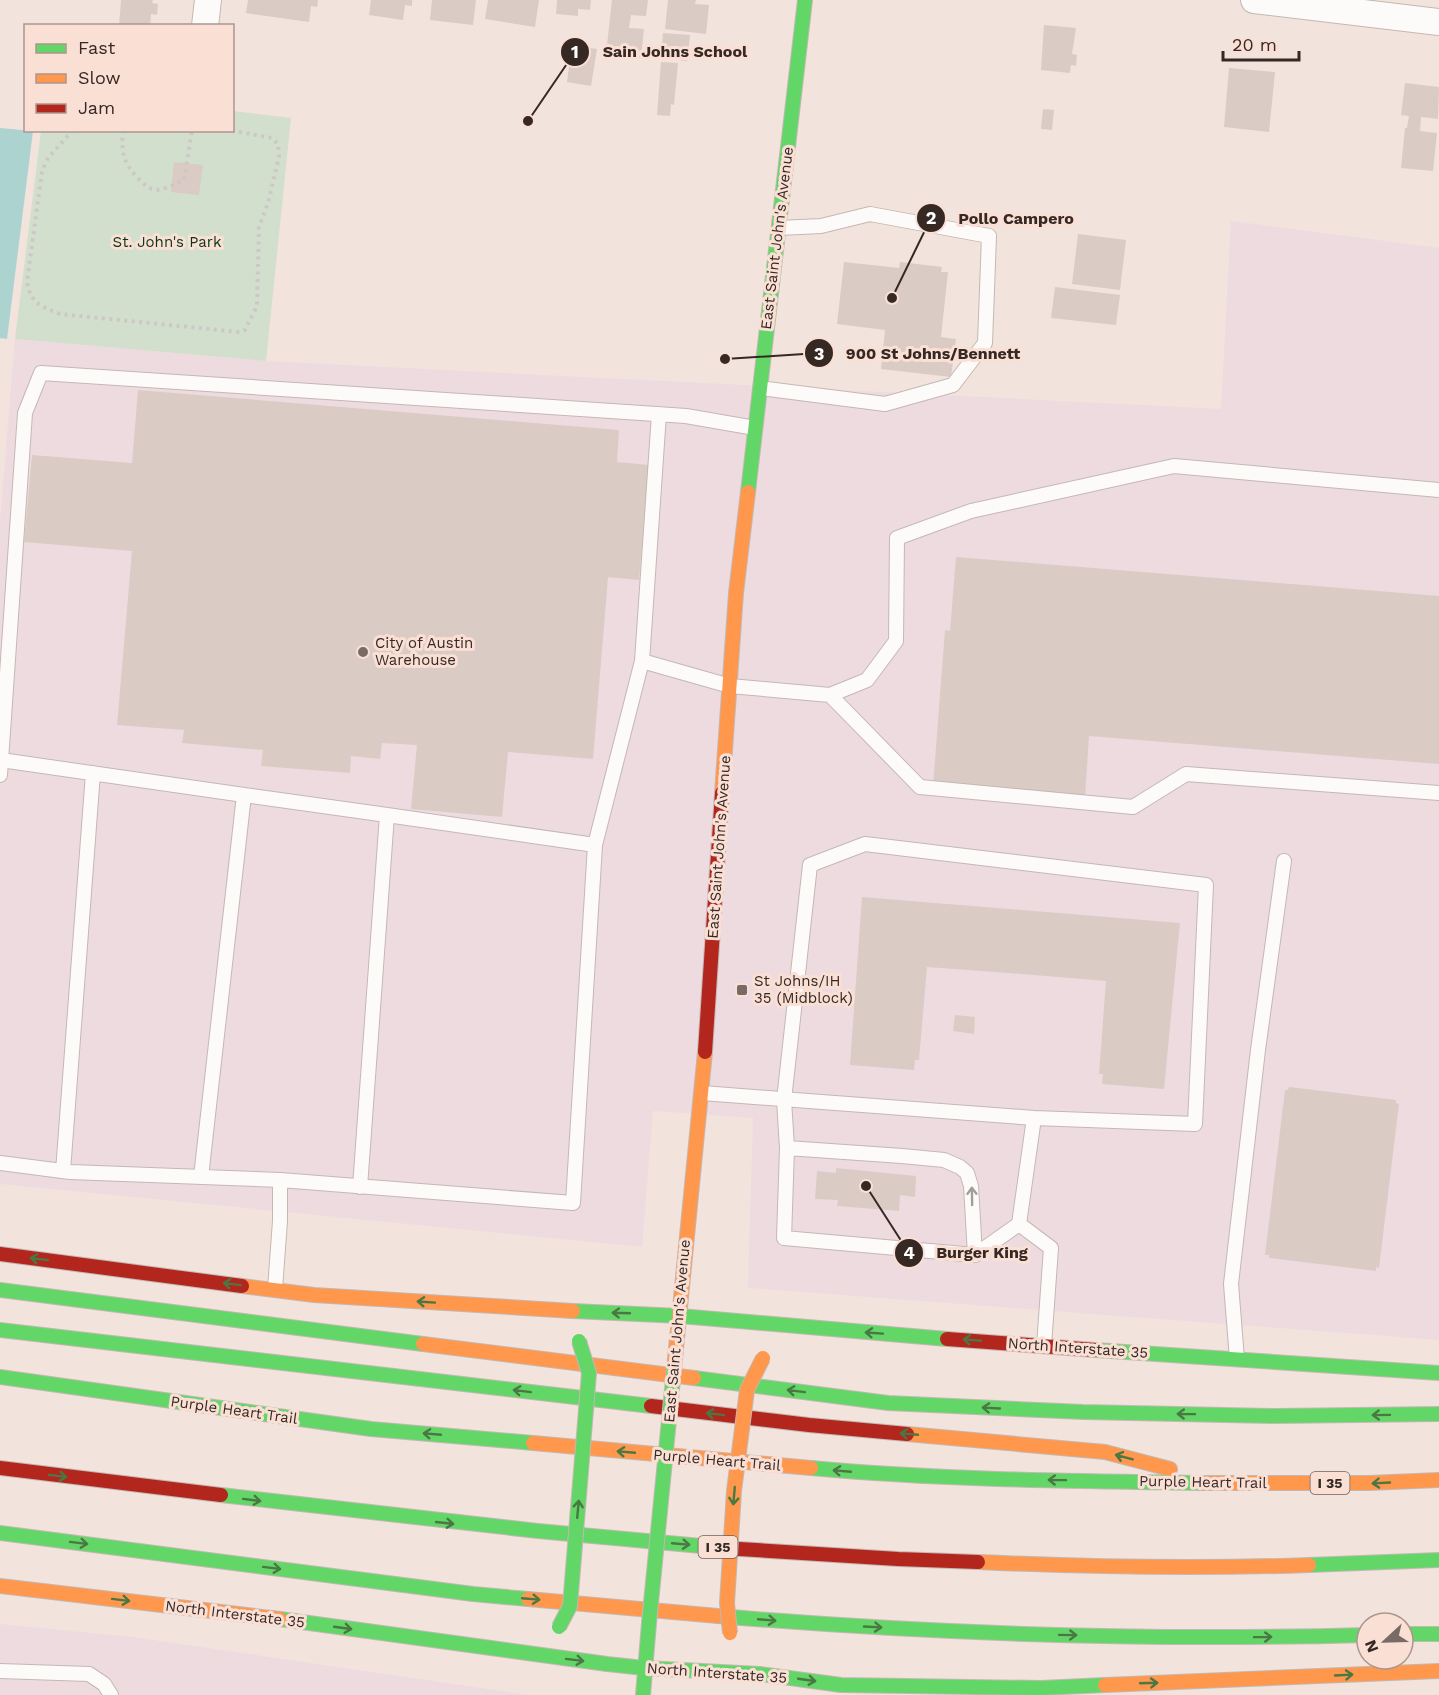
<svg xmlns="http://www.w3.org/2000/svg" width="1439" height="1695" font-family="'Work Sans',sans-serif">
<rect width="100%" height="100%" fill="#f2e3dd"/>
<path fill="#eddbe0" d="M1231 221 1439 248V1340L748 1288 753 1118 653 1111 642 1247 0 1184V520L15 339 266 361 1221 409Z
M0 1624 133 1637 528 1695H0Z"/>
<path fill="#d2dfcd" d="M233 111 291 118 266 361 15 339 41 131 232 130Z"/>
<path fill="#add3d1" d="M0 128 33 131 7 339 0 338Z"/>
<path fill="#dbcbc5" d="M121 0H153L152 3 158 4 157 15 151 14 150 26H119Z
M248 0H318L317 7 311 6 309 22 246 13Z
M371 0H412V6L405 5 403 20 369 15Z
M432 0H476L473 25 430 20Z
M488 0H539L535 27 485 19Z
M557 0H591L590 10 578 9V16L556 14Z
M612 0H648L646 16 631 15 629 28 644 29 641 58 606 54Z
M668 0H696L695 4 709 5 706 34 665 29Z
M1044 25 1076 28 1072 54 1077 55 1076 66 1071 65 1070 73 1041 70Z
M663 33 690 35 687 61 661 58Z
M572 45 597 49 591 86 567 82Z
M661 62 678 63 674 105 671 104 670 116 657 115Z
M1229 68 1275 72 1269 132 1224 127Z
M1405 83 1439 87 1438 119 1421 117 1420 131 1437 133 1433 171 1401 168 1405 128H1407L1409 116 1401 115Z
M1043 109 1054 110 1052 130 1041 129Z
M174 162 203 165 199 195 171 192Z
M1078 234 1126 240 1120 290 1072 284Z
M844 262 899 268 900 262 942 267 941 272H948L941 337 956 339 951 377 881 369 885 330 837 324Z
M1055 287 1120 295 1116 325 1051 318Z
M138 390 619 430 617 462 649 465 639 580 608 577 593 759 508 752 502 817 411 809 417 745 382 743 380 759 351 756 350 773 261 766 263 750 182 743 184 730 117 725 132 551 24 542 32 455 132 463Z
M956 557 1439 596V764L1089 736 1085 798 933 786 945 630 950 631Z
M862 897 1180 923 1164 1089 1102 1084 1103 1074H1099L1106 981 1009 973 927 967 919 1060H915L914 1070 850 1065Z
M955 1015 975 1017 974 1034 953 1031Z
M1289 1087 1396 1100V1103L1399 1104 1379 1268 1376 1267V1271L1269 1258V1255H1265L1285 1090H1288Z
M836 1168 916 1176 915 1197 900 1195 899 1211 837 1206 838 1200 815 1199 817 1171 836 1173Z"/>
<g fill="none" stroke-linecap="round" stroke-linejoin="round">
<g stroke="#c4b8b3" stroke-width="16">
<path id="lane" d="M760 388 885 404 953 385 985 343 989 236 870 214 821 226 779 228
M642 661 659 414
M830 695 867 680 896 641 897 538 971 511 1174 466 1439 490
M1 760 244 795
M0 775 25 413 41 373 686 416 755 428
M387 815 595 845
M702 1093 1034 1118 1019 1224 1051 1248 1044 1346
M787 1148 902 1156 944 1160 960 1167 967 1173 971 1186 975 1255
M0 1163 70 1172 280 1180
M63 1171 93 773
M201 1177 244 795 387 815 360 1187
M1019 1224 975 1255 784 1238 787 1148 784 1100 810 865 865 844 1206 885 1195 1124 1034 1118
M275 1289 280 1221V1180L573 1203 595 845 642 661 730 686 830 695 920 787 1133 807 1186 774 1439 793
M1237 1359 1231 1284 1258 1050 1284 861
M0 1671 89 1674 104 1684 111 1695"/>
</g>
<g stroke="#c4b8b3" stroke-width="28">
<path id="street" d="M1254 0 1439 22
M205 26 208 0"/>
</g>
<g stroke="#c4b8b3" stroke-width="16">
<path id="fast" d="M748 492 805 0
M0 1290 423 1344
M573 1311 680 1316 947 1339
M0 1330 651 1406
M1095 1350 1439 1373
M0 1377 371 1429 533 1443
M694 1378 888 1403 1083 1412 1275 1416 1439 1414
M811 1468C942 1480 1075 1481 1206 1483
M221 1495 538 1531 723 1548
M0 1533 473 1594 528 1599
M1309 1565 1439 1560
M718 1616C934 1634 1151 1641 1367 1635
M280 1619 607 1664 644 1668 760 1674 841 1685 1041 1688 1105 1685
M1403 1634H1439
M643 1695 649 1623"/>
</g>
<g stroke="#c4b8b3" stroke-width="16">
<path id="slow" d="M722 793 736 593 748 492
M242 1286 314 1295 573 1311
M423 1344 694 1378
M674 1369 705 1052
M907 1434 1105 1452 1170 1469
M533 1443 811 1468
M1206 1483H1369L1439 1480
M978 1562C1088 1567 1199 1569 1309 1565
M0 1586 280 1619
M528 1599 718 1616
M1105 1685 1439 1671"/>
</g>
<g stroke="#c4b8b3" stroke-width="16">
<path id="jam" d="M705 1052 722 793
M0 1254 242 1286
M947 1339 1095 1350
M651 1406 809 1425 907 1434
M0 1468 221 1495
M723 1548 898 1559 978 1562"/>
</g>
<path stroke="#cdc8c6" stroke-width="4" stroke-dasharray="3 4.5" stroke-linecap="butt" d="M73 130 48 158 42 171 27 282C31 304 41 306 60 314L239 332 245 330 257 306 259 227 268 203 279 157 278 144 272 138 229 130
M123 130C121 150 123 163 137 177 142 182 146 187 152 189 162 192 175 184 184 180L192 130"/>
<use href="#lane" stroke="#fdfbfa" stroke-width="14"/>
<use href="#street" stroke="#fdfbfa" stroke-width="26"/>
<use href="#fast" stroke="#63d668" stroke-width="14"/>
<use href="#slow" stroke="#ff974d" stroke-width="14"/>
<use href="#jam" stroke="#b3261e" stroke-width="14"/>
<g stroke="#c4b8b3" stroke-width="16" stroke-linecap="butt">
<path id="fast-bridge" d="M649 1623 674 1369
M559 1627 570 1606 589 1373 579 1341"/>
</g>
<g stroke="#c4b8b3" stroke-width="16" stroke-linecap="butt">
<path id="slow-bridge" d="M730 1633 727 1603 734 1491 747 1390 763 1358"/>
</g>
<use href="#fast-bridge" stroke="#63d668" stroke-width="14"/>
<use href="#slow-bridge" stroke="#ff974d" stroke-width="14"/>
</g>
<defs><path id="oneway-shaft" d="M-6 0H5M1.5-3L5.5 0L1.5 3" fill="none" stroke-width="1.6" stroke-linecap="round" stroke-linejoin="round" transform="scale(1.5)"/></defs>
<use stroke="#a39c9a" href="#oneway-shaft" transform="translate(972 1196) rotate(-91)"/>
<g stroke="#4a7743">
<use href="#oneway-shaft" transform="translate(39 1259) rotate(-173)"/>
<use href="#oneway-shaft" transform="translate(232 1284) rotate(-173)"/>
<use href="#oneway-shaft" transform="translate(426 1302) rotate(-176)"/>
<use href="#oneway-shaft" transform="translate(621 1313) rotate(-178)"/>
<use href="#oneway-shaft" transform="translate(874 1333) rotate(-176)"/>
<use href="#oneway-shaft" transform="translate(972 1340) rotate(-175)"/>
<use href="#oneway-shaft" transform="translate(522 1391) rotate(-173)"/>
<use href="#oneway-shaft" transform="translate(796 1391) rotate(-173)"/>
<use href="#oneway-shaft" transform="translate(991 1408) rotate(-177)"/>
<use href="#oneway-shaft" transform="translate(715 1414) rotate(-173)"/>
<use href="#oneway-shaft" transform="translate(1186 1414) rotate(-179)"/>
<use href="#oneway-shaft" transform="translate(1381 1415) rotate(179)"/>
<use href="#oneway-shaft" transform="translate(432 1434) rotate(-175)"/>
<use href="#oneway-shaft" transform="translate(909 1434) rotate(-175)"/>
<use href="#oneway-shaft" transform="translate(626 1452) rotate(-175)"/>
<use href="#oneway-shaft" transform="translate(1124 1457) rotate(-165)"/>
<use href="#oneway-shaft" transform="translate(842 1471) rotate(-175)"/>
<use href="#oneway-shaft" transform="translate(58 1476) rotate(7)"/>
<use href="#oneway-shaft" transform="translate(1057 1480) rotate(-179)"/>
<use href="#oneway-shaft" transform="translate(1381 1483) rotate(177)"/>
<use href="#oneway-shaft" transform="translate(734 1496) rotate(95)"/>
<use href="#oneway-shaft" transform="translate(252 1500) rotate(7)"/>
<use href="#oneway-shaft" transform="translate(578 1509) rotate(-85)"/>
<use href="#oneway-shaft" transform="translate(445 1523) rotate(6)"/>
<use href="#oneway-shaft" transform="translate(79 1543) rotate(7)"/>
<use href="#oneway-shaft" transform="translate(681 1544) rotate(5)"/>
<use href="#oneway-shaft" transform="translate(272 1568) rotate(7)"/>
<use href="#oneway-shaft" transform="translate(531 1599) rotate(5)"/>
<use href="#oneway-shaft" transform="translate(121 1600) rotate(7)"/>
<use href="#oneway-shaft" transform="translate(767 1620) rotate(5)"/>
<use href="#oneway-shaft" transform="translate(873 1627) rotate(3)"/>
<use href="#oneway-shaft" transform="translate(343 1628) rotate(8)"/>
<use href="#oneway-shaft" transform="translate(1068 1635) rotate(1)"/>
<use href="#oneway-shaft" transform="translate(1263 1637) rotate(-1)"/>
<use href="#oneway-shaft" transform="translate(575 1660) rotate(7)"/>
<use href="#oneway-shaft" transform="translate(1344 1675) rotate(-3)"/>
<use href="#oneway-shaft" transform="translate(807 1680) rotate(8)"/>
<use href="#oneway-shaft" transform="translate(1149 1683) rotate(-2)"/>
</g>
<g fill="#786a65" stroke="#fadfd5" stroke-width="2">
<circle cx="363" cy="652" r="6"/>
<rect x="736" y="984" width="12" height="12" rx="3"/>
</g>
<g text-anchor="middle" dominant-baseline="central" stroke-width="6" stroke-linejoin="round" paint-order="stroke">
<g fill="#fadfd5" stroke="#716059" stroke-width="1.5">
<rect x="1310.5" y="1472" width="39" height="22" rx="4.5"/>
<rect x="698.5" y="1536" width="39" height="22" rx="4.5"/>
</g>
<g font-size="14" font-weight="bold" fill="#362924">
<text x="1330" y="1483">I 35</text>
<text x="718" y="1547">I 35</text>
</g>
<g font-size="15" fill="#362924" stroke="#fadfd5">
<text transform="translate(777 238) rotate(-83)">East Saint John's Avenue</text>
<text transform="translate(719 847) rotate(-86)">East Saint John's Avenue</text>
<text transform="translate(677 1331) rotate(-85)">East Saint John's Avenue</text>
<text transform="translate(1078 1348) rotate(4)">North Interstate 35</text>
<text transform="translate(234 1410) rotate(8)">Purple Heart Trail</text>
<text transform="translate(717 1460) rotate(5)">Purple Heart Trail</text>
<text transform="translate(1203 1482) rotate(1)">Purple Heart Trail</text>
<text transform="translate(235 1614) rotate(7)">North Interstate 35</text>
<text transform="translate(717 1673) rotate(4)">North Interstate 35</text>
</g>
<g font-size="15" fill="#043719" stroke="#fadfd5">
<text x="167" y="242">St. John's Park</text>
</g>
<g font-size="15" fill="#362924" stroke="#fadfd5" text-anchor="start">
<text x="375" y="643">City of Austin<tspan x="375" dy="17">Warehouse</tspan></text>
<text x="754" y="981">St Johns/IH<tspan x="754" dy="17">35 (Midblock)</tspan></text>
</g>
</g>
<path fill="none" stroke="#362924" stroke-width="2" d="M528 121L575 52M892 298L931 218M725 359L819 353M866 1186L909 1253"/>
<g fill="#362924" stroke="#fadfd5" stroke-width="2">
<circle cx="528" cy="121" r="6"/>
<circle cx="892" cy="298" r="6"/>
<circle cx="725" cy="359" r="6"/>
<circle cx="866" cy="1186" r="6"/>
<circle cx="575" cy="52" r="15"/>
<circle cx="931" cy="218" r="15"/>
<circle cx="819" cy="353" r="15"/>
<circle cx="909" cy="1253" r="15"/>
</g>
<g font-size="18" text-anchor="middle" font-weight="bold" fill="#fff">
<text x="575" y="58">1</text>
<text x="931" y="224">2</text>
<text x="819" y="360">3</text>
<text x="909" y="1259">4</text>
</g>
<g font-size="16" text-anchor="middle" font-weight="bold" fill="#362924" stroke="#fadfd5" stroke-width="6" stroke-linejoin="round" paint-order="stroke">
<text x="675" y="57">Sain Johns School</text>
<text x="1016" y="224">Pollo Campero</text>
<text x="933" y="359">900 St Johns/Bennett</text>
<text x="982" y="1258">Burger King</text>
</g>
<rect x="24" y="24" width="210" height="108" fill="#fadfd5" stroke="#ac968e" stroke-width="1.5"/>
<rect x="36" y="44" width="30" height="9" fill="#63d668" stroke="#ac968e" stroke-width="1.5"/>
<text x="78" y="54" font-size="18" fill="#362924">Fast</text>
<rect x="36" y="74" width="30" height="9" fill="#ff974d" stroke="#ac968e" stroke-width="1.5"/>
<text x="78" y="84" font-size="18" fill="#362924">Slow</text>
<rect x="36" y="104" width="30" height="9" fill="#b3261e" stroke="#ac968e" stroke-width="1.5"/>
<text x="78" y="114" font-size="18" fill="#362924">Jam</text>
<g transform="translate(1385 1641) rotate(248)"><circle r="28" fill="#fadfd5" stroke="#ac968e" stroke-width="1.5"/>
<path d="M0-4.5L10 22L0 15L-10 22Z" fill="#786a65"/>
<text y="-9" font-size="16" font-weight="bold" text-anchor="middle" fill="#362924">N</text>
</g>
<path d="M1223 51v9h76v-9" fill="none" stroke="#362924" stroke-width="3"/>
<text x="1232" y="51" font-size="18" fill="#362924" stroke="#fadfd5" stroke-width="4.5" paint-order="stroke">20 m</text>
</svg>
